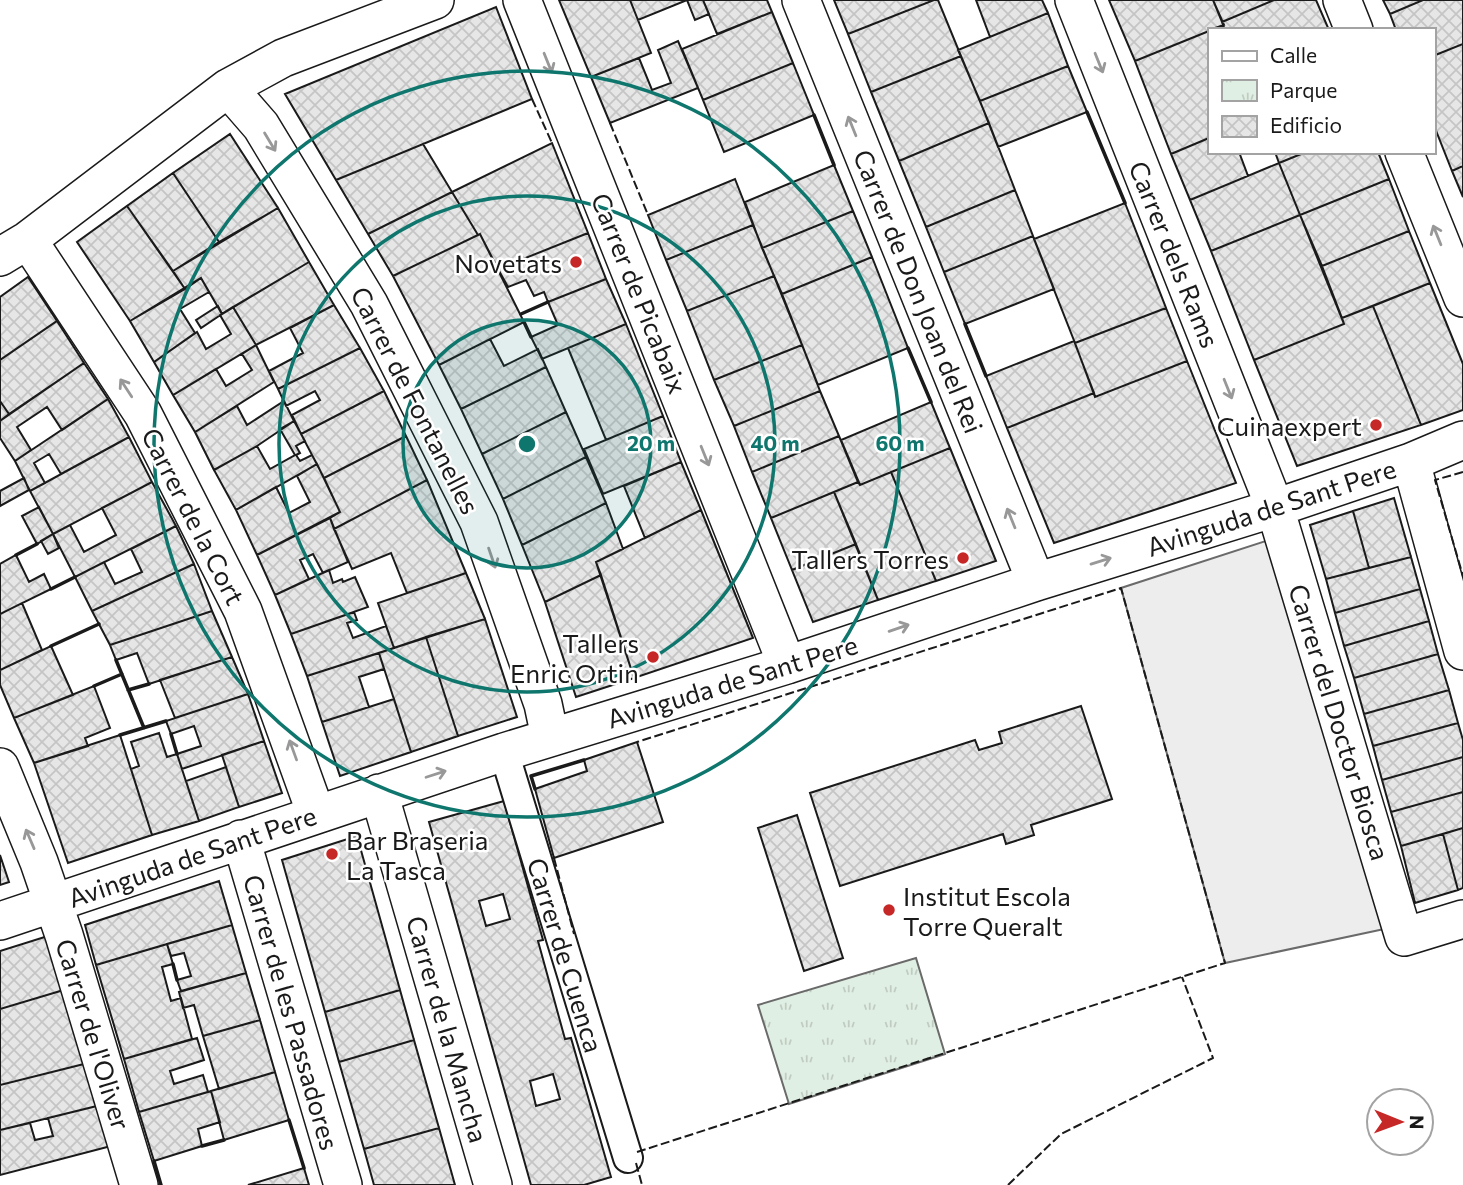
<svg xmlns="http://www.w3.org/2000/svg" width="1463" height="1185" font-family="Commissioner,sans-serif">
<defs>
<pattern id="park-tufts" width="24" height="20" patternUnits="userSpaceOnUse" patternTransform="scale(1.75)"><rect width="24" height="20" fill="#e0efe3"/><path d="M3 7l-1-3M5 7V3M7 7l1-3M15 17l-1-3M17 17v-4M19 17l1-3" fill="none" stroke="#c0ccc2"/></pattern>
<pattern id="building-cross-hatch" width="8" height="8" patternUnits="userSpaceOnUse" patternTransform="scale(1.75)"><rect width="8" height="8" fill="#e6e6e6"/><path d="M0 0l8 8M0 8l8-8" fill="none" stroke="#c5c5c5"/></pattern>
</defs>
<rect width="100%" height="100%" fill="#fff"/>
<path fill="url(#park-tufts)" stroke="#6a6a6a" stroke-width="2" d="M916 958 945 1054 789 1104 758 1005Z"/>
<path fill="#ededed" stroke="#6a6a6a" stroke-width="2" d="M1275 538 1389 928 1225 963 1121 588Z"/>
<path fill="url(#building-cross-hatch)" stroke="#1a1a1a" stroke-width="2" fill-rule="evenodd" d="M559 0H630L651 53 591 77Z
M630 0H687L638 20Z
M687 0H703L709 14 695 20Z
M703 0H767L772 12 717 34Z
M834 0H934L848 34Z
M934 0H938L961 56 871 92 848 34Z
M976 0H1042L1048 13 990 37Z
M1109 0H1213L1224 25 1209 30V31L1135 61Z
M1213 0H1274L1222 22Z
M1274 0H1316L1329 30H1225L1222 22Z
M1383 0H1423L1390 14Z
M1423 0H1463V44L1433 56V30H1396L1390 14Z
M496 7 532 99 336 180 285 94Z
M772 12 793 63 703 100 682 49Z
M1048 13 1068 66 980 101 958 50Z
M1209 31V138L1171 154 1135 61Z
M678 41 698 88 610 123 591 77 639 58 652 90 671 83 658 50Z
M1463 44V166L1452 171 1433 123V56Z
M961 56 989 123 899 161 871 92Z
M793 63 814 115 724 152 703 100Z
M1068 66 1087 112 998 147 980 101Z
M989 123 1015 190 926 227 899 161Z
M230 134 278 208 219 242 173 173Z
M1209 138V152H1239L1248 176 1190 200 1171 154Z
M552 143 588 233 498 269 480 234 478 235 452 192Z
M423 144 452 192 368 234 336 180Z
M1275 152H1306L1279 163Z
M1306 152H1378L1389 179 1300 215 1279 163Z
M1279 163 1300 215 1211 251 1190 200Z
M834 165 853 211 762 248 745 202Z
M1463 166V197L1452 171Z
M173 173 219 242 173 271 127 206Z
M735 179 753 225 666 260 648 215Z
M1389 179 1409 231 1322 266 1300 215Z
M1015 190 1033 236 944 272 926 227Z
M452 192 478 235 393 276 368 234Z
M1125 203 1166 308 1075 343 1034 239Z
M127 206 185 289 130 321 77 242Z
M278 208 309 262 222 314 201 278 185 289 173 271Z
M853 211 872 257 782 294 762 248Z
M1300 215 1344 324 1254 360 1211 251Z
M753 225 774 276 687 311 666 260Z
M1409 231 1430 283 1342 318 1322 266Z
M588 233 606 279 548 302 544 292 534 296 526 280 508 287 498 269Z
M480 234 524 322 439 365 393 276Z
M1033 236 1054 289 965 324 944 272Z
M872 257 908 348 818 385 782 294Z
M309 262 334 305 256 345 233 307Z
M774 276 802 345 714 380 687 311Z
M28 277 57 321 0 360V297Z
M201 278 209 292 180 309 195 333 154 362 130 321Z
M606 279 626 324 542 359 531 337 558 325 548 302Z
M1430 283 1463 364V410L1421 425 1373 306Z
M334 305 360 348 278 389 269 371 303 353 290 328Z
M218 306 222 314 201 328 196 320Z
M1373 306 1421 425 1297 466 1254 360 1344 324 1342 318Z
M233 307 256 345 173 395 154 362 197 332 206 349 231 334 220 315Z
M1166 308 1187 361 1095 397 1075 343Z
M57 321 84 363 9 414 0 401V360Z
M626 324 663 416 606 440 568 348Z
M490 339 504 366 538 349 546 367 461 409 439 365Z
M1074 341 1094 393 1007 428 986 376Z
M256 345 274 382 195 432 173 395 216 369 226 386 252 370 242 354Z
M802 345 820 391 734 426 714 380Z
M360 348 384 391 301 434 292 415 320 400 315 391 286 406 278 389Z
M1187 361 1236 483 1054 543 1007 428 1094 393 1095 397Z
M84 363 108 399 62 430 47 407 17 427 31 450 15 461 0 438V421Z
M546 367 566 412 482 454 461 409Z
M384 391 406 436 324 478 301 434Z
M820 391 839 436 752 472 734 426Z
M108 399 129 437 61 474 49 454 34 463 45 483 30 491 15 461Z
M0 401 9 414 0 421Z
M284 401 294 421 257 446 214 470 195 432 237 406 247 425Z
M931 402 950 448 860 485 841 440Z
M566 412 586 457 503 499 482 454Z
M663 416 681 462 603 494 584 449Z
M294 421 305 441 296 446 300 453 296 455 300 461 312 455 317 464 236 510 214 470 257 446 270 469 295 455 280 429Z
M406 436 427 480 334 529 330 518 340 512 324 478Z
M839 436 858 482 771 518 752 472Z
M129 437 152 482 53 534 30 491Z
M950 448 996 561 936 581 891 472Z
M586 457 606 503 522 545 503 499Z
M681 462 701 510 645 538 624 486Z
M317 464 340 512 257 555 236 510 276 487 289 513 310 502 297 476Z
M891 472 936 581 878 600 834 492 858 482 860 485Z
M24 478 29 490 0 506V491Z
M427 480 466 573 407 593 391 553 352 569 334 529Z
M152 482 176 526 75 577 53 534 70 525 84 552 116 535 102 508Z
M834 492 856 544 792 570 771 518Z
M1394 498 1411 557 1369 568 1353 511Z
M606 503 623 549 596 562 601 575 545 602 522 545Z
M39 507 53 534 37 544 22 516Z
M701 510 753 638 634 678 596 562Z
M1353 511 1369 568 1326 579 1310 525Z
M330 518 348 562 323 573 313 554 300 560 309 579 275 595 257 555Z
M176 526 194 564 92 611 75 577 104 562 115 584 142 572 131 549Z
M53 534 59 548 48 554 41 541Z
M856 544 878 600 813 622 792 570Z
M16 555 29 582 44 574 51 589 0 614V564Z
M1411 557 1420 589 1335 613 1326 579Z
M194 564 212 611 110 645 92 611Z
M329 570 333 583 342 579 343 582 355 577 368 607 291 634 275 595Z
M466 573 485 619 394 648 378 603Z
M601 575 634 678 576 697 545 602Z
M1420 589 1429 621 1344 646 1335 613Z
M22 603 42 650 0 670V614Z
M212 611 232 657 149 684 137 653 116 660 110 645Z
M354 612 357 620 347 623 353 638 386 626 394 648 307 676 291 634Z
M485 619 517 717 458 736 426 637Z
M1429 621 1438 654 1354 678 1344 646Z
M426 637 458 736 411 752 379 653Z
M51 646 73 695 14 718 0 685V670Z
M379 653 384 669 359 677 369 707 322 722 307 676Z
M1438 654 1449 690 1364 714 1354 678Z
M232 657 248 694 175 718 160 680Z
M94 686 110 728 85 738 88 746 34 763 14 718Z
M1449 690 1458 723 1373 746 1364 714Z
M248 694 264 741 182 769 177 754 201 746 194 726 171 734 166 721Z
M394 699 411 752 340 776 322 722Z
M1081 706 1112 799 1031 825 1034 835 1006 844 1003 834 840 886 810 793 975 740 979 750 1002 743 999 732Z
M1458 723 1463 740V757L1382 780 1373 746Z
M159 733 167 757 177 754 199 821 152 835 131 769 139 766 131 742Z
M120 735 152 835 68 863 34 763Z
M264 741 282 793 239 807 222 755Z
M637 742 663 822 554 858 535 789 587 771 584 760Z
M1463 757V792L1391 812 1382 780Z
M226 767 239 807 199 821 186 781Z
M1463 792V828L1401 846 1391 812Z
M504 801 543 940 538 941 565 1039 571 1038 611 1177 584 1185H531L429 822ZM503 894 510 919 486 926 479 901ZM553 1074 560 1099 536 1106 530 1081Z
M797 815 843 958 804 971 758 828Z
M1463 828V888L1458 890 1443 834Z
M1443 834 1458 890 1415 903 1401 846Z
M357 836 400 990 325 1012 282 860Z
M0 855 9 882 0 885Z
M219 881 232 925 96 965 85 925Z
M232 925 246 973 181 991 177 980 191 976 184 953 171 956 167 944Z
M51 935 67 989 0 1009V951Z
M167 944 173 964 162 967 171 1001 181 998 192 1039 124 1059 96 965Z
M246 973 260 1020 203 1036 194 1005 183 1008 179 992Z
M67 989 88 1063 0 1085V1009Z
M400 990 414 1040 339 1062 325 1012Z
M260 1020 275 1072 219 1089 203 1036Z
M197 1038 204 1060 170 1071 174 1084 203 1075 208 1092 139 1112 124 1059Z
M414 1040 439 1128 364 1149 339 1062Z
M88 1063 101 1105 0 1130V1085Z
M275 1072 289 1120 224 1140 211 1091Z
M211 1091 220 1122 198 1129 202 1146 154 1161 139 1112Z
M101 1105 111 1146 0 1175V1130L30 1123 35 1140 53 1136 48 1118Z
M439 1128 455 1185H374L364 1149Z
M304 1168 309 1185H248Z"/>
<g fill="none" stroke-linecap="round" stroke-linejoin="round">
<g stroke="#1a1a1a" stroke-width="32">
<path id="pedestrian" d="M504 752 628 1158"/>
</g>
<g stroke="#1a1a1a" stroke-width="40">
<path id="minor" d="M522 0 787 665
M801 0 1036 582
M1074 0 1275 508 1404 937 1463 919
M1342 0 1354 30
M228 88 261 126 369 304 479 522 543 704 550 737
M1404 152 1463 298
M28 240 143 414 243 611 316 814
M0 257 28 240 228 88 283 58 435 0
M1411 462 1463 651
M0 767 39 862 64 935 139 1185
M379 793 493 1185
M241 839 343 1185
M0 921 504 752 787 665 1036 582 1275 508 1411 462 1463 440"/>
</g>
<use href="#pedestrian" stroke="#fff" stroke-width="28"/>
<use href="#minor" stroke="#fff" stroke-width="37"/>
<path stroke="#1a1a1a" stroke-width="2" stroke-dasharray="9 3.5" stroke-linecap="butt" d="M532 99 552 143
M610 123 648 215
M1463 472 1435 480 1463 576
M554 858 574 934
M637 1152 1225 963 1121 588 637 742
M636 1163 642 1185
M1008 1185 1061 1134 1213 1058 1182 977"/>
<path stroke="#1a1a1a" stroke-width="3.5" d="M1087 112 1125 203
M814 115 834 165
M521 314 548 302
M524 322 531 337
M965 324 986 376
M908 348 931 402
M16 555 37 544
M51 589 75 577
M51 646 99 624
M116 660 144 728
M94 686 122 674
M128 690 149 684
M171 734 177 754
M120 735 166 721
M535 789 531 776 584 760
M173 964 177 980
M289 1120 304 1168
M202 1146 224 1140
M154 1161 161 1185"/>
</g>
<defs><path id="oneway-shaft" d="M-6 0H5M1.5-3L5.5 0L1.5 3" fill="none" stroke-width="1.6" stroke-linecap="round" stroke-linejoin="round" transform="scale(1.75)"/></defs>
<g stroke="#989898">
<use href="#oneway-shaft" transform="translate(548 63) rotate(68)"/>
<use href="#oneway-shaft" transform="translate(1099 63) rotate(68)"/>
<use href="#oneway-shaft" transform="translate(852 126) rotate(-112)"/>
<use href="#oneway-shaft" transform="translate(270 142) rotate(59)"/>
<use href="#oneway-shaft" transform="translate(1437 235) rotate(-112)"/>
<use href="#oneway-shaft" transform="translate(126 388) rotate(-123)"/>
<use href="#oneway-shaft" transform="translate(1228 389) rotate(68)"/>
<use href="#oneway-shaft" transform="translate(705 456) rotate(68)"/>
<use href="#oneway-shaft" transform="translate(1011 518) rotate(-112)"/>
<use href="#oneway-shaft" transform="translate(492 558) rotate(71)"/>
<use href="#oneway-shaft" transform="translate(1101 561) rotate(-17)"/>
<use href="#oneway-shaft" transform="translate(899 628) rotate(-19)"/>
<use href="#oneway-shaft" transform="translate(293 750) rotate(-110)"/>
<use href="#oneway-shaft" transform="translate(436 774) rotate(-18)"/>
<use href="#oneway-shaft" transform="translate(30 839) rotate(-113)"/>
</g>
<circle cx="527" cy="444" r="124" fill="#0f766e" fill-opacity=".12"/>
<g fill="none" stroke="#0f766e" stroke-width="3.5">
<circle cx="527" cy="444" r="124"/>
<circle cx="527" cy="444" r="248"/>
<circle cx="527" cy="444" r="373"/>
</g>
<g fill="#c62828" stroke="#fff" stroke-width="2.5">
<circle cx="576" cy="262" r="7"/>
<circle cx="1376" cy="425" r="7"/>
<circle cx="963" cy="558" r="7"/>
<circle cx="653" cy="657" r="7"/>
<circle cx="332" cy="854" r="7"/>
<circle cx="889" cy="910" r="7"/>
</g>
<g text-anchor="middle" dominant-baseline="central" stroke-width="5" stroke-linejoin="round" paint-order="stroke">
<g font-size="26" fill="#1a1a1a" stroke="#fff">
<text transform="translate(1175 254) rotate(68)">Carrer dels Rams</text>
<text transform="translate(919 291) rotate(68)">Carrer de Don Joan del Rei</text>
<text transform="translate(640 293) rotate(68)">Carrer de Picabaix</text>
<text transform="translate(416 400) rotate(63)">Carrer de Fontanelles</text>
<text transform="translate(1271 507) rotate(-18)">Avinguda de Sant Pere</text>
<text transform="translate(194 516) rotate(63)">Carrer de la Cort</text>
<text transform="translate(732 681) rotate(-17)">Avinguda de Sant Pere</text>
<text transform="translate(1340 722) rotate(73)">Carrer del Doctor Biosca</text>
<text transform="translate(192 856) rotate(-19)">Avinguda de Sant Pere</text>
<text transform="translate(566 955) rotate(73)">Carrer de Cuenca</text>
<text transform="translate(292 1012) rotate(74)">Carrer de les Passadores</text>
<text transform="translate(448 1029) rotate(74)">Carrer de la Mancha</text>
<text transform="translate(94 1034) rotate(73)">Carrer de l'Oliver</text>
</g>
<g font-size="26" fill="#1a1a1a" stroke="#fff" text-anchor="end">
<text x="562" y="262">Novetats</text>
<text x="1362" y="425">Cuinaexpert</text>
<text x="949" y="558">Tallers Torres</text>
<text x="639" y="642">Tallers<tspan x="639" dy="30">Enric Ortin</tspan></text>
<text x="346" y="839" text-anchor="start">Bar Braseria<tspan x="346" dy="30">La Tasca</tspan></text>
<text x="903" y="895" text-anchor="start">Institut Escola<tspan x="903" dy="30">Torre Queralt</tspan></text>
</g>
</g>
<circle cx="527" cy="444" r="10" fill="#0f766e" stroke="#fff" stroke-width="3.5"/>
<g font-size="21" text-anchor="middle" font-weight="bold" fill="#0f766e" stroke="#fff" stroke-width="5" stroke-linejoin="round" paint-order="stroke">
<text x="651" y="451">20 m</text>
<text x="775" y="451">40 m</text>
<text x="900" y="451">60 m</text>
</g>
<rect x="1208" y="28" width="228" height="126" fill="#ffffff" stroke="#a3a3a3" stroke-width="2"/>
<rect x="1222" y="51" width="35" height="10" fill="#ffffff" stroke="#a3a3a3" stroke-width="2"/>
<text x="1270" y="63" font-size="21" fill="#1a1a1a">Calle</text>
<rect x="1222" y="80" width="35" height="21" fill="url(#park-tufts)" stroke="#a3a3a3" stroke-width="2"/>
<text x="1270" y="98" font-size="21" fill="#1a1a1a">Parque</text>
<rect x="1222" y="116" width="35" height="21" fill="url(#building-cross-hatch)" stroke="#a3a3a3" stroke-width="2"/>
<text x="1270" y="133" font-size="21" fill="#1a1a1a">Edificio</text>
<g transform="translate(1400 1122) rotate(91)"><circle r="33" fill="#ffffff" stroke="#a3a3a3" stroke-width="2"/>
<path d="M0-5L12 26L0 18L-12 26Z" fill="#c62828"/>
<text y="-10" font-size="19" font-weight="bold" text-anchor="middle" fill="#1a1a1a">N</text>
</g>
</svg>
